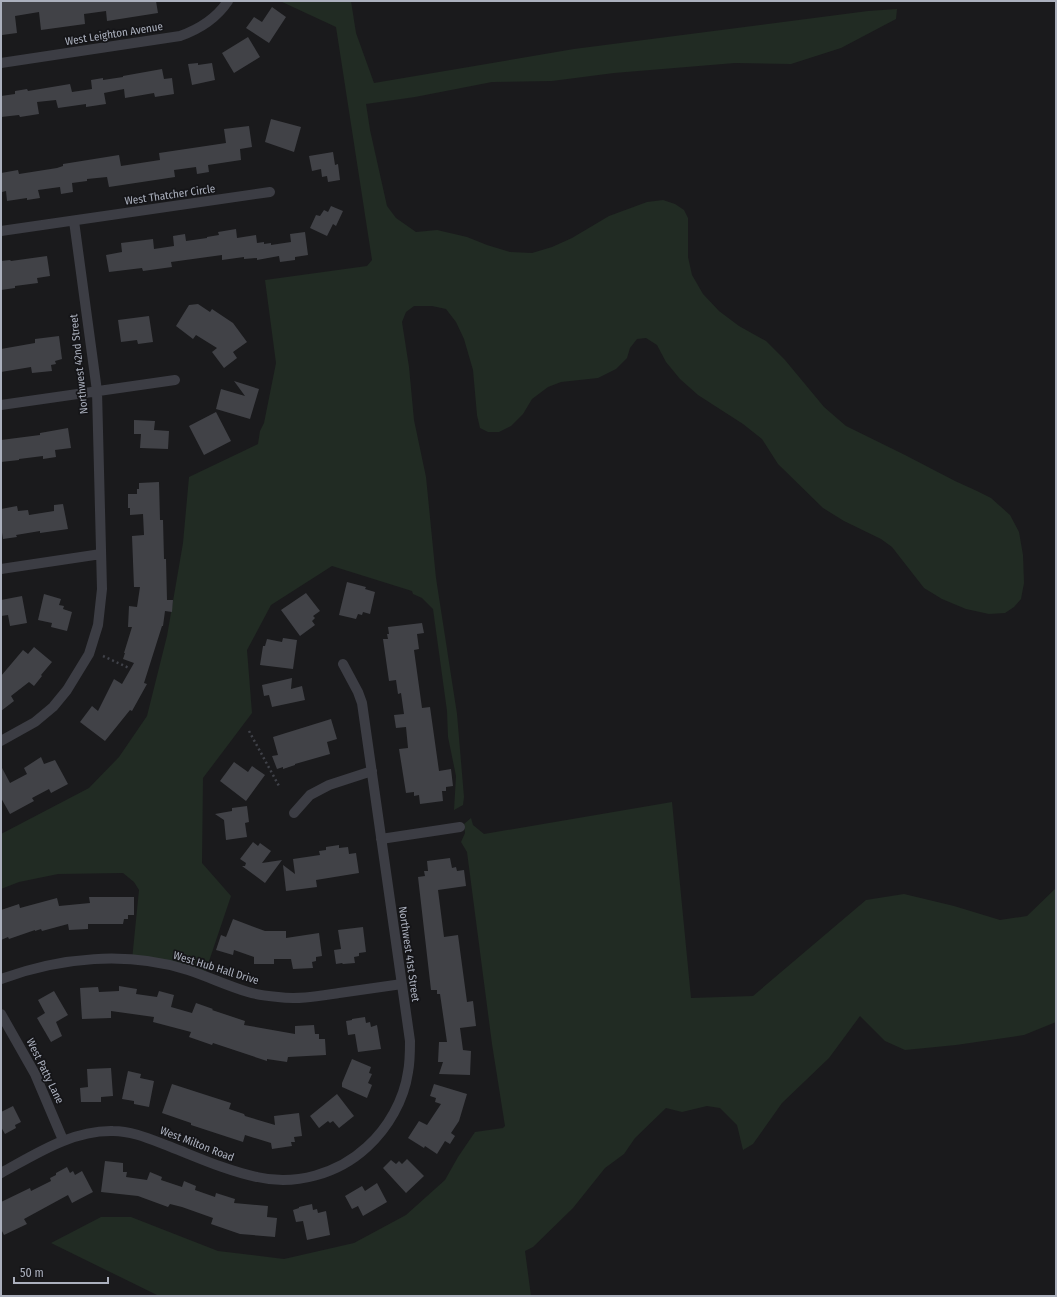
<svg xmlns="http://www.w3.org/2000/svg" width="1057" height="1297" font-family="'Fira Sans Condensed',sans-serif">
<rect width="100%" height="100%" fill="#1a1a1c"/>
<path fill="#212b23" d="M280 1H351L356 33 374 83 574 49 868 11 897 9 896 19 841 48 791 64 735 63 614 73 552 81 492 82 415 97 366 104 370 130 387 206 396 218 416 232 437 230 467 237 487 245 510 252 532 253 552 247 572 238 609 216 647 202 663 200 675 204 684 210 688 218V257L692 275 703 294 719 311 739 326 766 341 785 360 824 407 846 426 905 455 955 481 977 491 991 498 1010 515 1019 532 1023 555 1024 583 1021 599 1014 607 1005 613 989 614 966 609 942 599 924 588 892 547 881 539 844 521 823 508 778 464 762 439 743 424 698 395 680 379 666 362 657 345 646 338 637 339 630 348 627 358 616 369 598 378 561 382 548 387 532 399 523 414 511 426 499 432H488L480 428 477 415 473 370 464 339 456 322 446 309 432 306H414L406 312 402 322 409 367 414 420 426 477 436 578 457 714 464 797 463 805 454 810 456 776 448 737 447 711 433 609 422 598 413 594 412 591 332 566 271 605 247 650 252 713 203 778 202 863 231 896 204 976 132 960 139 890 134 882 123 873 58 874 19 882 1 889V834L89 788 119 757 147 716 167 636 183 543 189 477 258 444 260 431 264 423 276 363 265 280 367 266 372 260 336 27Z
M672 802 691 998 753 996 866 900 904 894 954 906 1000 920 1027 916 1056 888V1022L1024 1035 956 1045 905 1050 885 1041 860 1016 829 1058 782 1103 753 1144 743 1150 737 1125 720 1108 707 1106 682 1112 666 1108 635 1138 624 1154 605 1168 573 1208 533 1247 525 1251 531 1296H159L51 1243 101 1217H131L218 1251 284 1259 354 1243 406 1215 445 1180 458 1157 475 1132 503 1128 505 1126 492 1044 467 852 461 842 465 833 464 824 471 818 473 825 484 834Z"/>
<path fill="#414247" d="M1 1H156L158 13 107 21 106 11 84 14 85 24 41 30 39 12 15 16 17 33 2 35 1 24Z
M272 7 286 17 269 43 246 28 254 17 262 22Z
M248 37 260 57 234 73 222 53Z
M198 63V65L212 63 215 80 192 85 188 64Z
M162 69 164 79 172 78 174 94 155 97 154 93 125 98 124 89 104 93 106 104 86 107V104L58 108 56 100 37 102 39 114 20 117 19 115 1 117V96L15 94V91L27 89 28 91 70 84 72 92 92 89 91 80 103 78V80L123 77V76Z
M271 119 301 127 294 152 265 142Z
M249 126 252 147 240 149 241 160 208 165 209 172 197 174 196 167 174 170 175 177 109 187 107 177 87 179V181L72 183 73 192 61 194 60 187 38 190 40 198 27 200V198L7 201 6 191 2 192 1 190V173L18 170 19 174 57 168 63 166V164L119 155 121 166 160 160 159 153 226 143 224 129Z
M333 152 335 165 338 164 340 180 328 182 327 176 322 177 321 169 312 171 309 156Z
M331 206 343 211 336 226 333 224 327 236 310 228 316 215 320 216 324 210 328 212Z
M236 229 237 238 256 235 257 243 264 242V244L271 243V245L291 242 290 234 305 232 308 255 295 257V260L280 262 279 256 257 260V258L244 259V257L222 260V255L171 262 172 267 143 271 142 268 109 272 106 255 122 252 121 243 153 239 154 249 174 246 173 236 185 234 186 241 207 238V237L219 235 218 232Z
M47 256 50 276 37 278 38 283 15 286V288L1 290V261L10 260 11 261Z
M198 304 210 312 212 309 233 323 247 342 233 352 237 358 224 368 212 352 217 348 196 335 193 339 176 326 189 305Z
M149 316 153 342 138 344 137 340 121 342 118 320Z
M59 336 62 359 55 361 56 364 51 365 52 371 32 373 31 367 1 372V349L35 343V339Z
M234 381 259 389 250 419 216 409 221 389 245 396Z
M216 412 231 441 204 455 189 426Z
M134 420 155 421 154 430 169 431 168 449 140 448 141 434H134Z
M68 428 71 448 55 450 56 457 43 459V456L19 459V460L1 462V440L40 435V433Z
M159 482 160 520H163L164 559H166L167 600H173L172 612 165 611 163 626H162L144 683 147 684 132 711 130 710 105 741 80 722 92 706 98 711 114 679 122 684 134 663 123 659 125 653H124L132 627H128L129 606 137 607 140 587H134L132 536 144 535 143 514 130 515V508H128V494H137V489H139V483Z
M63 504 68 529 40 533V531L16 535 17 537 3 539 1 526V509L17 506 18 511 28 510 29 515 54 511V505Z
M347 582 366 587 365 589 375 592 370 614 363 612 362 615 358 614 356 619 339 615Z
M306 593 320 611 313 616 315 618 312 621 315 625 300 636 281 610Z
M44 594 61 599 59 605 64 606 63 609 72 612 67 631 51 627 52 623 38 620Z
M22 596 27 623 10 626 8 615 1 616V600Z
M422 623 424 633 417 634 419 649 414 650 422 708 430 707 439 771 451 769 453 786 446 787V791H442L443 801 420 804 419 795 414 796V792L406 793 399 749 408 748 406 727 396 728 394 715 404 714 401 693 398 694 396 680 389 681 383 639H388L387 634H389L388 627Z
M283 638 297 640 293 669 260 665 263 646H265L267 639 282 642Z
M34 647 52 662 41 675 42 676 34 686 29 682 11 696 14 701 1 711V676L23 650 28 654Z
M292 678 291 689 302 686 305 700 272 707 269 695 264 696 262 685Z
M331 719 337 739 327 742 330 754 295 764V765L283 769V767L277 769 272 756 278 755 273 737Z
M41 757 44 764 55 760 68 784 51 793 49 789 32 798 34 801 10 814 1 798V766L10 783 27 774 24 768Z
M234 762 248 772 252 766 265 775 246 801 220 781Z
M247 806 249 822 245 823 247 837 226 840 224 820 215 814 232 811V808Z
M253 842 258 846 260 843 271 851 262 863 282 860 265 883 242 866H245L246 863 240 859Z
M339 845V848L348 847 349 854 356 853 359 873 316 880 317 887 286 891 283 865 295 874 293 859 320 855 319 851 326 850V847Z
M450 858 452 868 456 867 457 871 464 870 466 886 438 890 444 937 458 935 467 1002 473 1001 476 1026 460 1028 463 1050 471 1051 470 1075 439 1074 443 1062H438L439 1042H447L440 994H437V990H431L418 877 425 876 424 871H428L427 861Z
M89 897H134V915H128V919H124L123 924H88V929L69 930 68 924 42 931 41 929 35 931V930L9 939 8 937 1 940V910L19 904 20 908 57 898 59 906 90 903Z
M233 919 265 931H286V938L319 933 322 956 316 957V961L312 962 313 968 293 969 291 959H274V964H254V957L234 950 233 955 216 950 221 935 226 937Z
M363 927 366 952 359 953V956L354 957 355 963 343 964 342 963 336 964 334 950 341 949 338 930Z
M119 986 137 989 136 994 157 997 159 991 174 995 171 1007 192 1013 196 1003 213 1009 212 1010 245 1021 244 1025 295 1034V1026L314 1025 315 1034H319V1039H325L326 1055 288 1057 287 1062 267 1059V1061L213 1043 212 1045 189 1037 191 1032 153 1022 154 1017 111 1011V1018L82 1019 80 988 98 987 99 992 119 991Z
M54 991 68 1015 56 1022 62 1036 51 1042 37 1018 45 1013 38 1000Z
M365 1017 366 1023 370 1022 371 1027 377 1025 381 1049 358 1052 355 1034 348 1035 346 1021 352 1020V1019Z
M352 1059 371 1067 369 1073 372 1074 368 1083 372 1085 367 1098 342 1087V1083Z
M111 1068 113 1096 101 1097V1102H81L80 1088 88 1087 87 1069Z
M128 1071 141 1074 140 1078 154 1081 149 1107 134 1104V1101L122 1099Z
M172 1084 231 1103 229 1109 244 1114 245 1116 275 1125 274 1116 299 1113 302 1136 294 1137 295 1142H291L292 1146 272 1149 271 1143 245 1135 243 1142 191 1125V1123L162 1113Z
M434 1084 467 1094 459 1121 451 1133 455 1136 450 1144 445 1141 437 1154 425 1146 424 1148 408 1138 419 1121 427 1125 441 1104 435 1102 436 1098 430 1096Z
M337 1094 354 1116 339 1128 333 1121 330 1123 328 1121 319 1128 310 1116Z
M13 1106 21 1122 15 1125 16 1128 5 1134 1 1127V1112Z
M407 1159 424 1176 406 1193 383 1168 391 1160 396 1164 399 1161 402 1164Z
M105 1161 123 1163V1172H127L126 1177 147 1180 150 1172 162 1177 161 1180 182 1187 184 1181 196 1186 195 1190 215 1197 216 1193 235 1199 234 1203 268 1206 267 1217 277 1218 275 1237 240 1234 211 1224 213 1218 182 1207 170 1204 168 1207 138 1196 101 1192Z
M67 1167 70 1173 73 1171 75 1175 82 1171 93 1192 72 1203 68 1195 24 1219 27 1224 4 1235 1 1229V1202L30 1188 31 1191 51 1181 50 1178 56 1175V1173Z
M377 1183 387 1202 363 1216 358 1206 352 1209 345 1196 362 1186 365 1191Z
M312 1204 313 1210 317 1209 318 1213 326 1211 330 1235 307 1240 303 1221 296 1222 293 1210 299 1208V1207Z"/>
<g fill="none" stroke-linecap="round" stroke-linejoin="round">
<path stroke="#404249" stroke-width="2.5" stroke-dasharray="2 3" stroke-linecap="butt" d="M103 656 129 668
M249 731 279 786"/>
<path stroke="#3c3d44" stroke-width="10" d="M1 63 180 36C200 29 216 19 228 1
M1 231 270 192
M1 405 175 380
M1 569 101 554
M1 741 35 722 53 707 67 690 89 654 98 625 102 589 97 391 74 221
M294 813 310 795 329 785 372 771
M381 839 460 827
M1 979C61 957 127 951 188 970 209 977 228 986 248 992 258 995 268 996 278 997 298 1000 319 996 339 993 360 990 381 987 402 984
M1 1014 35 1074 63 1140
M1 1173C36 1154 72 1130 113 1131 133 1131 152 1140 171 1147 199 1158 228 1171 257 1177 295 1186 338 1174 367 1147 388 1128 404 1100 408 1072 410 1062 410 1051 410 1041L362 703 358 692 343 664"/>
</g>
<g text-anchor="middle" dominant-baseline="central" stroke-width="3.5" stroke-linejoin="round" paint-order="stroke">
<g font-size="11" fill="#abb0bd" stroke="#151518">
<text transform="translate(114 34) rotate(-9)">West Leighton Avenue</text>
<text transform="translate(170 195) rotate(-8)">West Thatcher Circle</text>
<text transform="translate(79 364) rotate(-96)">Northwest 42nd Street</text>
<text transform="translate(409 954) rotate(82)">Northwest 41st Street</text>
<text transform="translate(216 968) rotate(17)">West Hub Hall Drive</text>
<text transform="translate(45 1071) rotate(64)">West Patty Lane</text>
<text transform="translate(197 1144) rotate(21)">West Milton Road</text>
</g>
</g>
<rect width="1057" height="1297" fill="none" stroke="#abb0bd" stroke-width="4"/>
<path d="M14 1277v6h94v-6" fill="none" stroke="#abb0bd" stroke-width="2"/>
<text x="20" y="1277" font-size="12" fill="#abb0bd" stroke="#151518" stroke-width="3" paint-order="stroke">50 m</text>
</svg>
